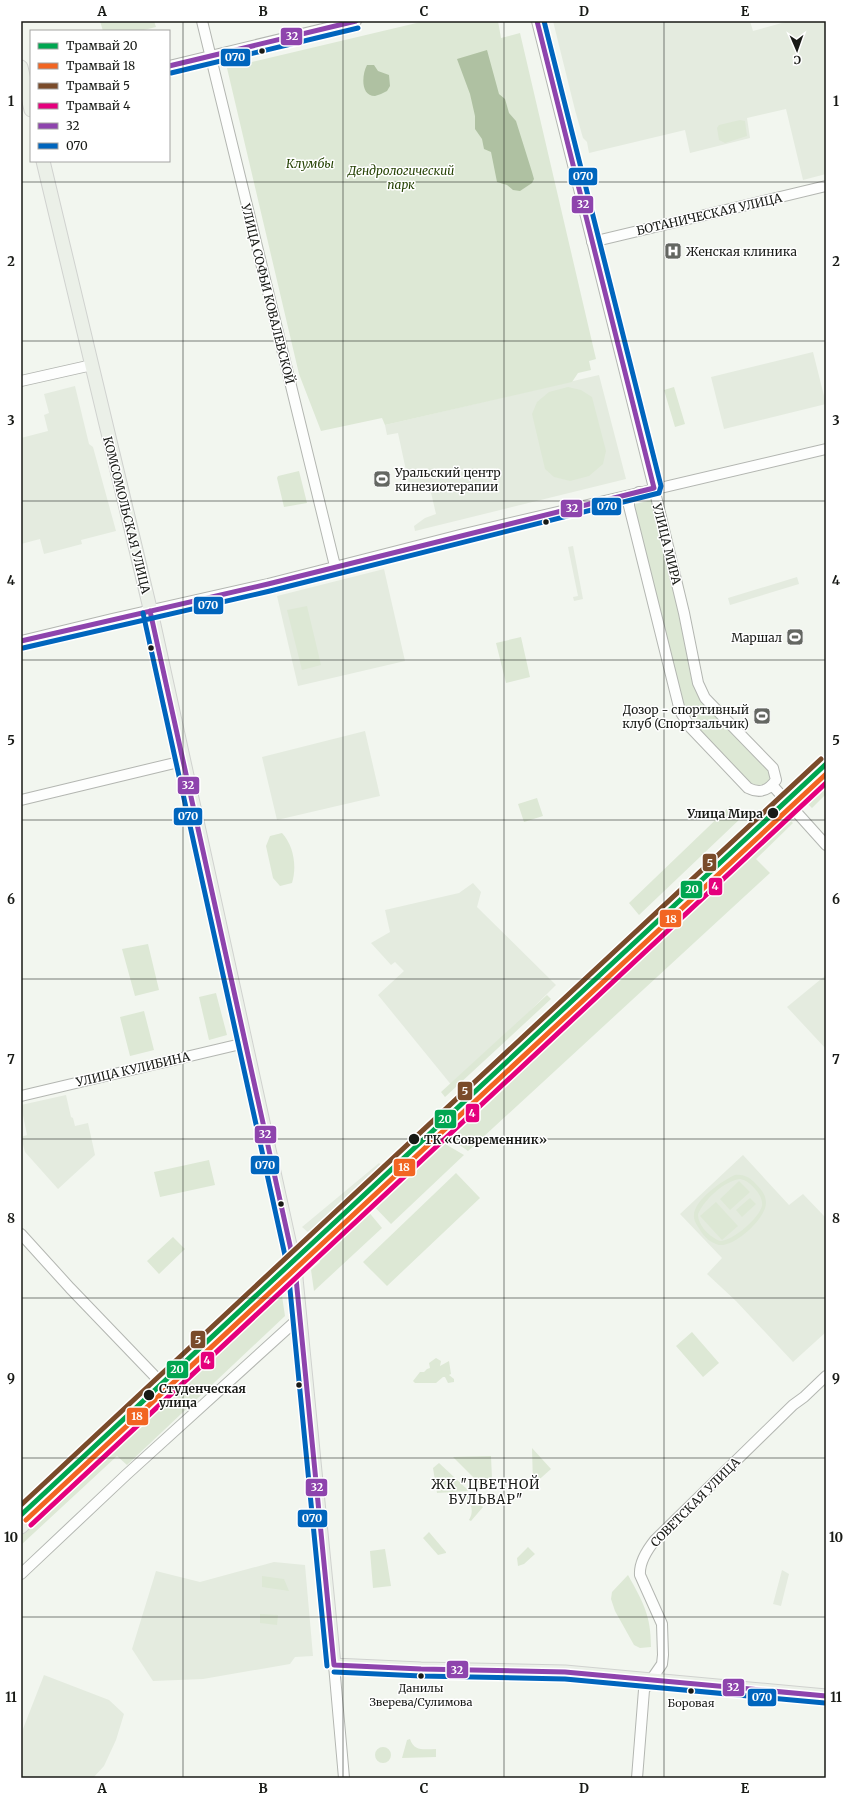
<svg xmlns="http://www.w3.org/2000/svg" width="847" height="1799" font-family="Merriweather,serif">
<rect width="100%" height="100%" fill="#f2f6ef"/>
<path fill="#e4ebdf" d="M553 21H750L753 31 789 21H826V174L803 180 786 109 747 118 750 138 690 153 685 130 589 153 587 142 583 138 575 110Z
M813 352 826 404 724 429 711 377Z
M599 375 626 479 415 531 414 526 425 518 436 514 429 484 410 489 398 433 387 435 385 425Z
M75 386 89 444 93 447 116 531 81 540 82 544 44 554 40 539 21 544V438L48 431 44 415 49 413 44 394Z
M573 546 583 599 574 601 573 597 578 596 568 547Z
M384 569 405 661 298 686 277 596Z
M797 577 799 584 730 605 728 598Z
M365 731 380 796 277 820 262 757Z
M473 883 481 892 477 907 556 985 453 1087 378 995 404 971 395 962 391 965 371 943 390 932 385 910 459 893Z
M826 975V1049L787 1007Z
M66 1095 71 1117 73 1118 75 1126 88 1123 95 1155 58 1189 25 1152 21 1137 27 1135 21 1105Z
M743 1155 789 1205 803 1194 826 1218V1332L793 1362 736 1301 707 1274 722 1258 680 1214Z
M379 1163 383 1167 310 1234 302 1227Z
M274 1562 305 1565 313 1656 295 1657 290 1664 203 1679 153 1681 132 1649 156 1571 200 1582Z
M782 1570 789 1574 781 1606 773 1604Z
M44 1675 109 1700 124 1714 116 1740 104 1766 93 1778H21V1734Z"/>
<path fill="#dde8d5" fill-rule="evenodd" d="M100 21H154L156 27 140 31H103Z
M425 21H498L501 38 520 33 596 359 589 361 591 370 578 373 572 382 385 425 382 418 321 431 299 374 227 68Z
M740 120 745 121 747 136 725 143 719 140 717 128 719 125Z
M568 387 581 390 592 397 606 451 603 464 589 476 570 481 554 477 545 469 532 414 537 402 549 392Z
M674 387 685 424 675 427 664 390Z
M299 471 307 503 284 507 277 478 278 476Z
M656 499 698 682 773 768 776 780 754 791 685 720 629 509 635 504Z
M307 606 321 665 302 670 287 610Z
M521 637 530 677 506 683 496 643Z
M826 783V794L812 808 806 802Z
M537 798 543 816 524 822 518 804Z
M730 806 741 818 639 915 629 903Z
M783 813 793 823 756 859 770 873 468 1151 441 1132Z
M282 833C294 846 297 867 292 883L280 886 273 878 266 846 270 836Z
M148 944 159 990 135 996 122 949Z
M216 993 227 1035 209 1040 199 997Z
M547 995 551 999 445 1097 441 1092Z
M144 1011 154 1050 130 1056 120 1017Z
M435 1138 464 1155 391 1224 368 1200Z
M209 1160 215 1185 160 1197 154 1172Z
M456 1173 480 1198 387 1286 363 1262Z
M735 1175C743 1174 749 1177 754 1182 760 1188 766 1194 766 1203 766 1218 735 1247 719 1245 711 1243 704 1237 700 1230 698 1226 694 1222 694 1217 692 1201 723 1180 735 1175ZM740 1179C746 1180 751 1184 755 1189 759 1193 763 1200 762 1206 759 1218 733 1241 720 1241 710 1237 698 1226 698 1214 705 1199 724 1181 740 1179Z
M739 1181 750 1192 730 1210 720 1199Z
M750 1198 756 1204 742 1217 736 1210Z
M716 1202 738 1226 722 1240 700 1216Z
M367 1210 382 1228 314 1291 311 1270 320 1262 317 1257Z
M173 1237 185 1249 159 1274 147 1261Z
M281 1289 285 1316 127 1465 117 1456 21 1545V1532Z
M692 1332 719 1363 703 1377 676 1346Z
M436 1358 441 1361 440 1366 449 1361 451 1374 449 1375 454 1379V1382L448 1383 445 1377H443L436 1383H415L413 1381 420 1372H424L427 1369 430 1368 429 1363Z
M532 1448 551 1469 533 1485Z
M491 1456 492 1479 481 1485 453 1457Z
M439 1463 469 1491 437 1493 433 1468Z
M465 1494H467L483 1507 471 1521 469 1520C475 1510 470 1503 465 1494Z
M429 1532 446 1552V1553L438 1555 423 1538Z
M528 1547 535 1554 524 1564 518 1566 517 1558Z
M385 1549 391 1586 373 1588 370 1551Z
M628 1575C643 1602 651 1615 651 1647L640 1648 634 1645 615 1611 611 1599 612 1592Z
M262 1576 284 1579 289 1591 262 1587Z
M260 1614 278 1615 277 1625 260 1623Z
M410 1739C414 1752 425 1749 436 1749V1757L402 1758 407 1740Z
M375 1755a8 8 0 1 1 16 0a8 8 0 1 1-16 0Z"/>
<path fill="#afc1a2" d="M487 50 499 94 505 99 509 113 516 121 532 172 534 179 532 183 520 191 513 190 507 185 497 182 491 152 484 149 482 139 475 129V116L470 94 457 59Z
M367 65H374L378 71 389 75 390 86 387 91C383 93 379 95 375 96 360 96 362 74 367 65Z"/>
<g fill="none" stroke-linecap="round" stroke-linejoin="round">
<g stroke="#b3b6b1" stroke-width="12">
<path id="minor" d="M202 21 335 566
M537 21 654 488 684 613 698 683 705 698 773 768 776 780C768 791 760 794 748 788L690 727 680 711 629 506V499L639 492
M169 66 356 21
M592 242 826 186
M21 381 92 365
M21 641 112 619 268 584 460 535 826 449
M772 785 826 845
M21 800 183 761
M21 1096 245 1043
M21 1234 70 1288 168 1390
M21 1574 126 1475 299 1318
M334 1665 344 1778
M637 1778 644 1690 662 1664 663 1655 662 1624 640 1575C639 1562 647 1550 655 1540L793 1405 804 1397 826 1376"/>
</g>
<g stroke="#d0d2cf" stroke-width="15">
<path id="major" d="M21 67 31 110
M43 161 154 625 295 1268 334 1665 421 1669 565 1672 826 1696
M21 1527 295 1268 826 773"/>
</g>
<use href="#minor" stroke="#fdfefd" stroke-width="10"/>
<use href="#major" stroke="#ebf0e8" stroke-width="13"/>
<g stroke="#fff" stroke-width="8">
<path id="bus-1" d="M169 66 356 21
M150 611 295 1268 334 1665
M21 641 268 584 654 488 537 21
M334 1665 421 1669 565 1672 826 1696"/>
</g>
<g stroke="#fff" stroke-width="8">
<path id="bus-2" d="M171 73 358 28
M143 613 288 1269 327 1666
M23 648 270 591 659 493 661 486 544 21
M334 1672 421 1676 565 1679 825 1703"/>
</g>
<use href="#bus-1" stroke="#8e44ad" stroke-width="5"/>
<use href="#bus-2" stroke="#0065bd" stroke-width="5"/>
<g stroke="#fff" stroke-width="8">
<path id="tram-1" d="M21 1515 826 764"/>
</g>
<g stroke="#fff" stroke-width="8">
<path id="tram-2" d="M26 1520 826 774"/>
</g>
<g stroke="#fff" stroke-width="8">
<path id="tram-3" d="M21 1505 821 759"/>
</g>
<g stroke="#fff" stroke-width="8">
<path id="tram-4" d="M31 1525 826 783"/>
</g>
<use href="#tram-1" stroke="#00a651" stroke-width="5"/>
<use href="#tram-2" stroke="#f26522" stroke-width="5"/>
<use href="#tram-3" stroke="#7a4b2a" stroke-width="5"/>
<use href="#tram-4" stroke="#e5007d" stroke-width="5"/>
</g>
<path fill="none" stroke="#181a16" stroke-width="1" stroke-opacity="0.55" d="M183 21V1778M343 21V1778M504 21V1778M664 21V1778M21 182H826M21 341H826M21 501H826M21 660H826M21 820H826M21 979H826M21 1139H826M21 1298H826M21 1458H826M21 1617H826"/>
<defs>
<g id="hospital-square" transform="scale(0.9)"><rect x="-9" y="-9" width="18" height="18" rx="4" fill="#646762" stroke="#fff"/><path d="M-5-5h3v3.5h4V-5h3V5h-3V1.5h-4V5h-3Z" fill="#fff"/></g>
<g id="stadium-square" transform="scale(0.9)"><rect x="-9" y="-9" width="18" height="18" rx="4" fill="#646762" stroke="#fff"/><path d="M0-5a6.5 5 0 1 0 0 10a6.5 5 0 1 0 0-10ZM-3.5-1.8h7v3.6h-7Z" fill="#fff"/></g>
</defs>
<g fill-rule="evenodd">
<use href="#hospital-square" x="673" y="251"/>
<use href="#stadium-square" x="382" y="479"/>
<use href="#stadium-square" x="795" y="637"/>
<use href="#stadium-square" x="762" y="716"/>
</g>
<g fill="#181a16" stroke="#fff" stroke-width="1.5">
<circle cx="262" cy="51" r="3.5"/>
<circle cx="546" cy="522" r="3.5"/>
<circle cx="151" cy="648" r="3.5"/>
<circle cx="773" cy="813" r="6"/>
<circle cx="414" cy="1139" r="6"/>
<circle cx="281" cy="1204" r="3.5"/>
<circle cx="299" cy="1385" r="3.5"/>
<circle cx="149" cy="1395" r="6"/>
<circle cx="421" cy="1676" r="3.5"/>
<circle cx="691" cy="1691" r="3.5"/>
</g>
<g text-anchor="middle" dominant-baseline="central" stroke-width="3" stroke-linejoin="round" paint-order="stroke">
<g font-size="11" fill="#181a16" stroke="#fff">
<text x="421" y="1688">Данилы<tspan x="421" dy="14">Зверева/Сулимова</tspan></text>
<text x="691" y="1703">Боровая</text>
</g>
<g font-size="12" font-style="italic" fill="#264305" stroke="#fff">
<text x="310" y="163">Клумбы</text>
<text x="401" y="170">Дендрологический<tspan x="401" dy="14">парк</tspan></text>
</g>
<g font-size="12" fill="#181a16" stroke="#fff">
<text transform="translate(709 214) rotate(-13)">БОТАНИЧЕСКАЯ УЛИЦА</text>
<text transform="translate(268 294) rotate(76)">УЛИЦА СОФЬИ КОВАЛЕВСКОЙ</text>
<text transform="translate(127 515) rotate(76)">КОМСОМОЛЬСКАЯ УЛИЦА</text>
<text transform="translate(667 544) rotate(76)">УЛИЦА МИРА</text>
<text transform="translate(133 1069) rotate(-13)">УЛИЦА КУЛИБИНА</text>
<text transform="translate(695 1502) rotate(-45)">СОВЕТСКАЯ УЛИЦА</text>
</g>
<g font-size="12" fill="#181a16" stroke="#fff" text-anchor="start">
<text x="686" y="251">Женская клиника</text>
<text x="395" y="472">Уральский центр<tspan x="395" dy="14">кинезиотерапии</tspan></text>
<text x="782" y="637" text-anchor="end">Маршал</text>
<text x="749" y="709" text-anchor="end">Дозор - спортивный<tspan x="749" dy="14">клуб (Спортзальчик)</tspan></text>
</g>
<g font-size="12" font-weight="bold" fill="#181a16" stroke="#fff" text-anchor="start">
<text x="763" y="813" text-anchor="end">Улица Мира</text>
<text x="424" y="1139">ТК «Современник»</text>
<text x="159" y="1388">Студенческая<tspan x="159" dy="14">улица</tspan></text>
</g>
<g font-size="13" letter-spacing="1" fill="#181a16" stroke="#fff">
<text x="486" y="1484">ЖК "ЦВЕТНОЙ<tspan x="486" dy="15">БУЛЬВАР"</tspan></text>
</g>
</g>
<g stroke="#fff" stroke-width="1.5">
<rect x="280" y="27" width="23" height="19" rx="4" fill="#8e44ad"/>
<rect x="220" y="48" width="31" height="19" rx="4" fill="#0065bd"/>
<rect x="568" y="167" width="30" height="19" rx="4" fill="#0065bd"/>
<rect x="571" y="195" width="23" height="19" rx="4" fill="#8e44ad"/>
<rect x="591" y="497" width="31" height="19" rx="4" fill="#0065bd"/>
<rect x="560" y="499" width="23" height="19" rx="4" fill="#8e44ad"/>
<rect x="193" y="596" width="31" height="19" rx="4" fill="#0065bd"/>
<rect x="177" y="776" width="23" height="19" rx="4" fill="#8e44ad"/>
<rect x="173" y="807" width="30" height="19" rx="4" fill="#0065bd"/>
<rect x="702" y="853" width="15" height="19" rx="4" fill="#7a4b2a"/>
<rect x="708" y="877" width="15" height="19" rx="4" fill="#e5007d"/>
<rect x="680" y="880" width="23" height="19" rx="4" fill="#00a651"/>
<rect x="659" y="909" width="23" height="19" rx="4" fill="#f26522"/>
<rect x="457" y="1081" width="16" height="20" rx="4" fill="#7a4b2a"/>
<rect x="465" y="1103" width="15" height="20" rx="4" fill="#e5007d"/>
<rect x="434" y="1109" width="23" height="20" rx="4" fill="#00a651"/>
<rect x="254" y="1125" width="23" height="19" rx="4" fill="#8e44ad"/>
<rect x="250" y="1155" width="30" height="20" rx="4" fill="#0065bd"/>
<rect x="393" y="1158" width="23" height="19" rx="4" fill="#f26522"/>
<rect x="190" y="1330" width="16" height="19" rx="4" fill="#7a4b2a"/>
<rect x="200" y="1351" width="15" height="19" rx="4" fill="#e5007d"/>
<rect x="166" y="1360" width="23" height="19" rx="4" fill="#00a651"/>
<rect x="126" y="1407" width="23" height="19" rx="4" fill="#f26522"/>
<rect x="305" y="1478" width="23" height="19" rx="4" fill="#8e44ad"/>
<rect x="297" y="1509" width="31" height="19" rx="4" fill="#0065bd"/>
<rect x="446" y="1660" width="23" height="19" rx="4" fill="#8e44ad"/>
<rect x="722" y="1678" width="23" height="19" rx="4" fill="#8e44ad"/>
<rect x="747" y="1688" width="30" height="19" rx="4" fill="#0065bd"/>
</g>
<g font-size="11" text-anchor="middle" font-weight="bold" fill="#fff">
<text x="292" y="40">32</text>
<text x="235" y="61">070</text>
<text x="583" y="180">070</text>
<text x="583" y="208">32</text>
<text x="607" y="510">070</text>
<text x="572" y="512">32</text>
<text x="208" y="609">070</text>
<text x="188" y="789">32</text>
<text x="188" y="820">070</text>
<text x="710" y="867">5</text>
<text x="715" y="890">4</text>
<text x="692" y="893">20</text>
<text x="671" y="923">18</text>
<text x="465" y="1095">5</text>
<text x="472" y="1117">4</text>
<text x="445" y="1123">20</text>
<text x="265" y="1138">32</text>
<text x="265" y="1169">070</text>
<text x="404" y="1171">18</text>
<text x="198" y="1344">5</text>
<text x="207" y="1364">4</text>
<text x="177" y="1373">20</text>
<text x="137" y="1420">18</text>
<text x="317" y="1491">32</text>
<text x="312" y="1522">070</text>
<text x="457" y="1674">32</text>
<text x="733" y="1691">32</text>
<text x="762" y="1701">070</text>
</g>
<rect width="847" height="1799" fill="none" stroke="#ffffff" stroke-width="44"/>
<rect x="30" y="30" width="140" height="132" fill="#ffffff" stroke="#a3a3a2"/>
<rect x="38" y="43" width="20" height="6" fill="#00a651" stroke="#a3a3a2"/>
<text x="66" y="50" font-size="12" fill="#181a16">Трамвай 20</text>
<rect x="38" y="63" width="20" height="6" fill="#f26522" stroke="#a3a3a2"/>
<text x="66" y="70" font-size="12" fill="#181a16">Трамвай 18</text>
<rect x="38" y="83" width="20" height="6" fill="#7a4b2a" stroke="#a3a3a2"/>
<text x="66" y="90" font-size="12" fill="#181a16">Трамвай 5</text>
<rect x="38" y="103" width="20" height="6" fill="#e5007d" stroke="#a3a3a2"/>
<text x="66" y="110" font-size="12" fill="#181a16">Трамвай 4</text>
<rect x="38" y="123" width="20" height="6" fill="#8e44ad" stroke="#a3a3a2"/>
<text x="66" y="130" font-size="12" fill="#181a16">32</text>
<rect x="38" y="143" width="20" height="6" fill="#0065bd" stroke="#a3a3a2"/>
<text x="66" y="150" font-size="12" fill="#181a16">070</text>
<g transform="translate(797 50) rotate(178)" stroke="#ffffff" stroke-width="3" paint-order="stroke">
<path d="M0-3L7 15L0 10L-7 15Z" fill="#181a16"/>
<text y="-6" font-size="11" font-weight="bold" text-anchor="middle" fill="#181a16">С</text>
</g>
<rect x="22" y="22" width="803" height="1755" fill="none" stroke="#181a16" stroke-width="1.5"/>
<g font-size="13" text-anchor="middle" font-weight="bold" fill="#181a16">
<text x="102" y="16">A</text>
<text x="263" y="16">B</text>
<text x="424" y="16">C</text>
<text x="584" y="16">D</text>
<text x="745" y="16">E</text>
<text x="11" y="106">1</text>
<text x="836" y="106">1</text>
<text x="11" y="266">2</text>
<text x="836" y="266">2</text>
<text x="11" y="425">3</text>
<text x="836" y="425">3</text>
<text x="11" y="585">4</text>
<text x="836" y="585">4</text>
<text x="11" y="745">5</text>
<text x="836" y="745">5</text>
<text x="11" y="904">6</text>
<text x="836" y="904">6</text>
<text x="11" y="1064">7</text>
<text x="836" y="1064">7</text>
<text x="11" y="1223">8</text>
<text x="836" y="1223">8</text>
<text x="11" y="1383">9</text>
<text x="836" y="1383">9</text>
<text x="11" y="1542">10</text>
<text x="836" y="1542">10</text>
<text x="11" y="1702">11</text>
<text x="836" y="1702">11</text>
<text x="102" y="1793">A</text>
<text x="263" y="1793">B</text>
<text x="424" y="1793">C</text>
<text x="584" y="1793">D</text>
<text x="745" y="1793">E</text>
</g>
</svg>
